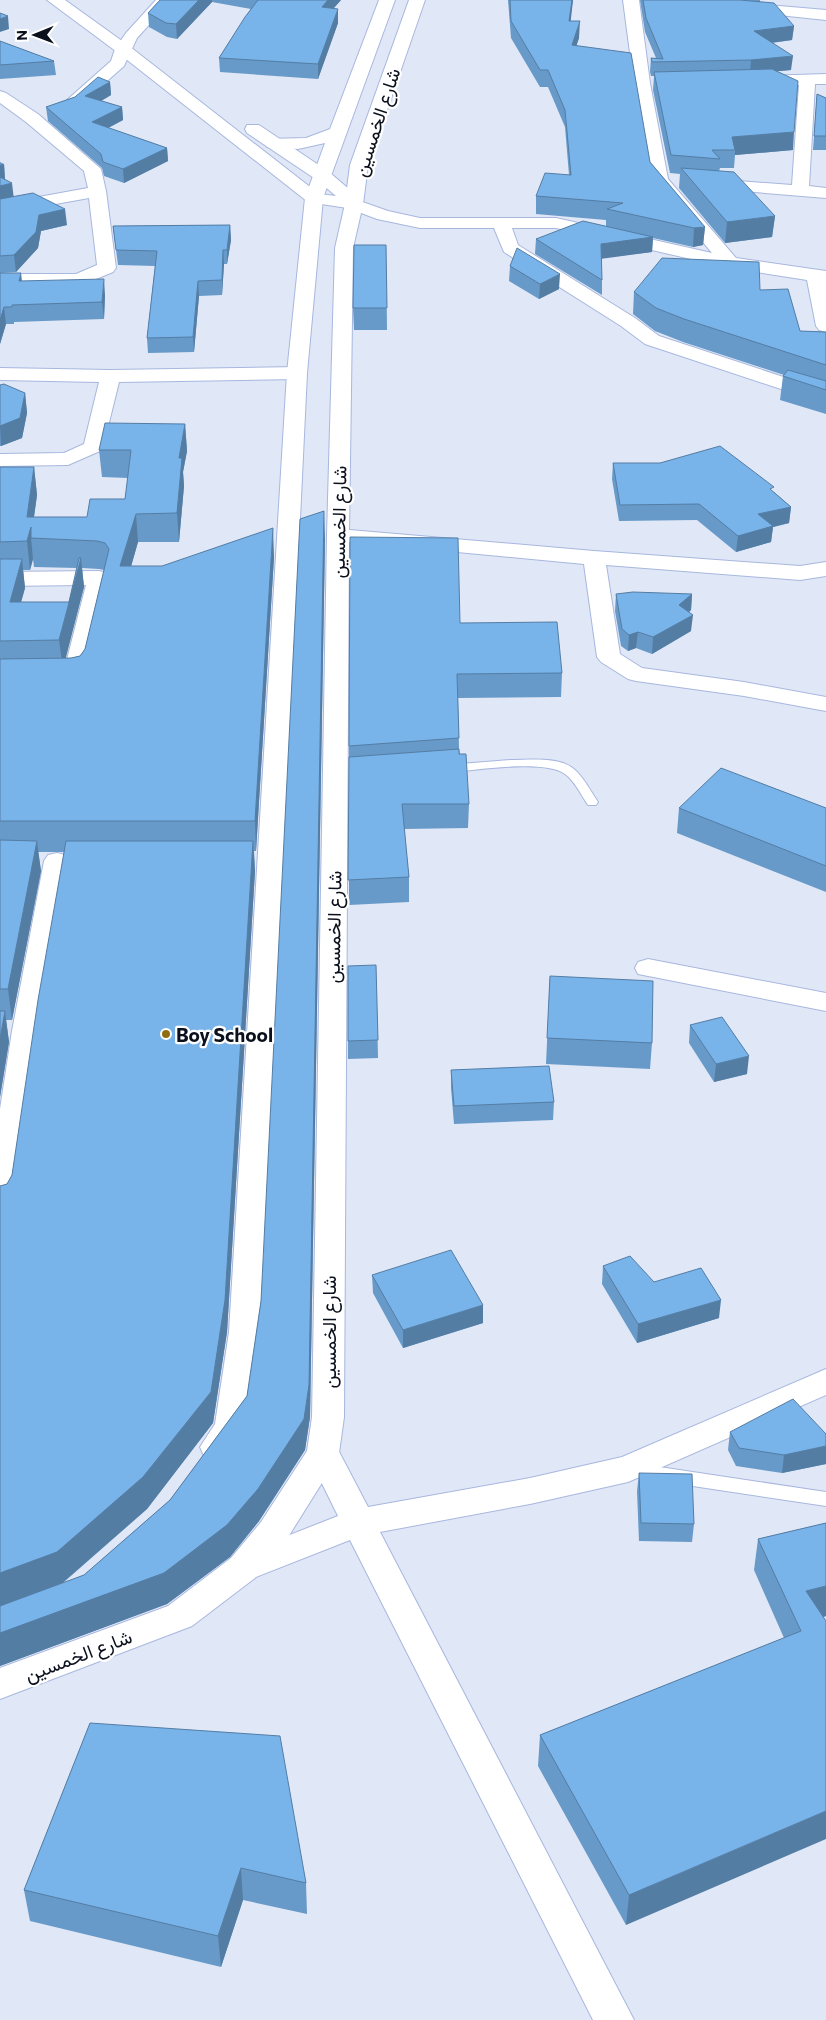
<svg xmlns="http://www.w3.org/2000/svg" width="826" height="2020" font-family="Commissioner,Vazirmatn,sans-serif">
<rect width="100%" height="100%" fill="#e0e7f7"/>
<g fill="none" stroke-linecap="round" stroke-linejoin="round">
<g stroke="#a7b7de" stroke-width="2">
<path id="lane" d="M511 760C530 760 560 756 575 770 585 779 591 792 598 802L596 805H588C581 795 575 781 565 774 545 759 473 770 447 773L441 769 447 765Z
M633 1463 826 1492V1506L633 1477 627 1475 625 1470 627 1465Z"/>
</g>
<g stroke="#a7b7de" stroke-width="2">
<path id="street" d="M156 0H172L137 38 124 66 79 106H67L65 103 67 100 111 61 115 49 126 33Z
M623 0H639L650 83 668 179 736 258 826 271V332L819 330 816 326 807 280 730 268 556 228H512L518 245 635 318 659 336 826 391V404L645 344 621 326 504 252 494 228H420L377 219 348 208 345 204 348 200 354 199 388 211 420 218H556L712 253 651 180 634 83Z
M745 3 826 10V20L740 11 737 8 740 5Z
M826 74V84H815L809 186 826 188V198L706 188 703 184 706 180 712 179 792 185 799 85 758 86 752 84 750 81 752 78 758 76Z
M0 91 6 93 38 114 101 169 106 191 116 268 113 272 79 286H0V274H76L97 265 89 198 0 214V204L88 188 84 171 26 122 0 103Z
M297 367 304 369 307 373 304 377 297 379 119 382 103 447 100 451 68 465 0 466V454L64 453 84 444 99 382 0 380V368L110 370Z
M338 529 594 551 800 566 826 562V576L800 580 606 565 620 654 642 668 744 682 826 697V711L744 696 636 681 628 679 601 662 597 657 584 564 330 540 327 535 330 530Z
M99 571 107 573 110 578 86 678 82 683 74 685 0 686V672L64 671 86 585 0 586V572Z
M57 853 66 855 70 861 40 1031 15 1206 11 1214 0 1217V1109L12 1031 44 861 48 855Z
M648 959 826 993V1011L638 974 635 968 638 962Z
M826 1369V1395L628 1482 530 1504 380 1532 634 2020H593L350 1540 243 1582 231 1578 226 1568 231 1558 338 1516 307 1453 311 1444 323 1440 335 1444 368 1507 530 1478 622 1457Z"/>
</g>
<g stroke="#a7b7de" stroke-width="2">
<path id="secondary" d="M47 0H65L129 46 319 194 336 196 317 180 247 133 245 129 247 125H259L329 172 350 190 353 194 349 198 360 200 363 204 360 208 354 209 308 202 117 52Z"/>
</g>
<g stroke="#a7b7de" stroke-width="2">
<path id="primary" d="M379 0H395L323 198 307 373 261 1332 247 1427 228 1456 216 1460 204 1456 200 1447 215 1424 229 1332 287 373 305 198 325 143 298 149 267 147 265 143 267 139 306 138 330 129Z
M409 0H425L368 165 363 204 353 248 349 535 344 1417 339 1453 335 1462 285 1542 255 1578 192 1626 0 1699V1668L168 1606 231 1558 261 1522 307 1451 312 1417 327 535 335 248 345 204 350 165Z"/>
</g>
<use href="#lane" fill="#fff" fill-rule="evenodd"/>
<use href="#street" fill="#fff" fill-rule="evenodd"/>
<use href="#secondary" fill="#fff" fill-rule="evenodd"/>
<use href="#primary" fill="#fff" fill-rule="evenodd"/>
</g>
<path fill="#679ac9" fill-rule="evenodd" d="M160 0H341L334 8 338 23 318 79 220 72 219 58 251 9 212 2 177 39 167 37 149 27 148 13Z
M508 0H573L570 21 579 38 576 46 650 162 705 227 703 245 693 247 653 238 652 252 601 258 602 280V295L535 254 536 239 606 227V220L536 214V196L569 175 565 127 548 87H540L511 38Z
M640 0H760V2L794 26 792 40 772 43 791 70 777 71 793 150 735 155 734 168H720L719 171 775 216 772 237 725 243 679 188 680 174 670 173 653 90 654 76H651L650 72 651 58H656L645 32Z
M0 41 54 61 56 75 0 79Z
M110 82 111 95 101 101 122 107 123 120 108 128 167 148 168 161 124 183 104 176 102 168 48 121 46 107 75 97Z
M817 94 826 98V150H813Z
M0 162 4 164 5 180 14 197 67 225 41 231 38 248 16 272 0 273Z
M230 225 231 240 227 264H224L222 295 199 296 194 352 148 353 147 338 155 266 118 265 113 226Z
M386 245 387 330H354L353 308Z
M510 266 559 289 539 299 509 281Z
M0 273 22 281 105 295 104 319 14 322V324H6L0 344Z
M760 290 800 331 826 332V414L780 400 783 376 784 375 683 342 655 331 633 314 634 292Z
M0 385 25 393 27 413 22 438 1 446H0Z
M185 424 187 451 183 472 184 486 179 542H138L131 566H162L274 557 256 851H254L255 871 227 1332 213 1423 147 1509 63 1583 84 1575 170 1500 247 1396 261 1301 325 539 310 1417 305 1450 259 1521 230 1557 167 1604 0 1666V1186L7 1184 12 1175 64 852H38L41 871 12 1020H6L9 1042 0 1097V467H34L37 495 34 517H87L125 499 128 478 102 477 99 450ZM33 559 34 567 77 568 69 602H21L25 588 23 570H30ZM82 568 99 569 104 570 85 649 80 656 71 658H65L84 587Z
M613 463 774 492 791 507 789 523 773 527 771 542 736 552 697 520 619 521 612 479Z
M616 594H692L691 610 689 612 691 631 652 654 636 648 628 651 621 646 615 611Z
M460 623 562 673 561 697 458 698 459 749 469 804 468 828 404 829 409 877V902L349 905V746Z
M679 808H826V892L677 833Z
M376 965 378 1058 348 1059V1041Z
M550 976 652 1043 650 1069 546 1064Z
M690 1025 747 1074 714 1082 689 1043Z
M451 1070 554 1102 553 1120 454 1124 451 1088Z
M603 1266 654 1282 719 1318 637 1343 602 1284Z
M372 1275 483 1323 403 1348 373 1293Z
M730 1432 826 1434V1464L782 1473 736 1466 728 1450Z
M639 1473 694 1524 692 1542 639 1541 637 1491Z
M826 1523V1616L824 1617 626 1925 538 1766 540 1735 784 1638 754 1570 758 1539Z
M90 1723 306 1883 307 1914 243 1900 221 1967 30 1921 24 1890Z"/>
<path fill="#547da4" d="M199 0H212V2L177 39 176 24Z
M328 0H341L322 21V7Z
M572 0H573L569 37V21Z
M338 9V23L318 79V64Z
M8 16 9 29 0 32V19Z
M580 21 579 38 571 62 572 45Z
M794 26 792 40 753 45 754 31Z
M793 56 791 70 750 74 751 60Z
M110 82 111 95 86 110 85 96Z
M122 107 123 120 93 136 92 122Z
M794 132 793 150 735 155V150L732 137Z
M167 148 168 161 124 183 123 169Z
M4 164 5 180 0 182V165Z
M12 183 14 200 0 202V186Z
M65 209 67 225 41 231 38 248 16 272 14 255 39 215Z
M775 216 772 237 725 243 727 222Z
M230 225 231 240 227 264V250Z
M705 227 703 245 693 247 694 228Z
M653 237 652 252 600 259 601 244Z
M223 250 224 264 222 295V280Z
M21 273 23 290 19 281Z
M560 274 559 289 539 299 540 284Z
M104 279 105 295 104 319 102 302Z
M198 281 199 296 194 352 193 337Z
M4 307 6 324 0 344V320Z
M25 393 27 413 22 438 1 446 0 426Z
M185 424 187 451 183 472 184 486 179 542 177 513 179 458Z
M34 467 37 495 31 538 33 559 30 570 27 541V517Z
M791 507 789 523 773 527 771 542 736 552 738 536 758 514Z
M324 511 325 539 310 1417 305 1450 259 1521 230 1557 167 1604 0 1666V1633L258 1489Z
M136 514 138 542 123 595 120 566Z
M273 528 274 557 256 851 255 821Z
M81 558 84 587 63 669 59 640Z
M22 559 25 588 13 631 10 602Z
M692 594 691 610 678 622 679 605Z
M693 615 691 631 652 654 653 637Z
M638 632 636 648 628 651 629 635Z
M37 841 41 871 12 1020 8 989Z
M253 841 255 871 227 1332 213 1423 147 1509 62 1583 0 1606V1573Z
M5 1011 9 1042 0 1097V1039Z
M749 1056 747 1074 714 1082 716 1064Z
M721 1300 719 1318 637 1343 638 1324Z
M483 1305V1323L403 1348V1330Z
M826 1446V1464L782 1473 784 1455Z
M826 1586V1616L801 1622 806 1591Z
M826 1811V1839L626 1925 629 1895Z
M241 1868 243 1900 221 1967 218 1936Z"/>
<path fill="#78b3ea" stroke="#547da4" d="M160 0H199L176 24 166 23 148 13Z
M258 0H328L322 7 338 9 318 64 219 58 245 17Z
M510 0H572L569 21H580L572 45 631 53 650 162 705 227 694 228 607 209 623 203 536 196 545 173 571 175 565 110 548 70H540L511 21Z
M643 0H740L774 3 794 26 754 31 793 56 751 60 652 62 651 58 663 59 646 18Z
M0 13 8 16 0 19Z
M0 41 54 61 0 65Z
M772 69 798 81 794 132 732 137 735 150H712L720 159 671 155 654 72Z
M98 77 110 82 85 96 122 107 92 122 167 148 123 169 103 162 101 154 46 107 75 97Z
M817 94 826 98V136H814Z
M681 168 734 172 775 216 727 222Z
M0 177 12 183 0 186Z
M33 193 65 209 39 215 36 232 14 255 0 256V199Z
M583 221 653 237 601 244 602 280 536 239Z
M230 225 227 250H223L222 280 198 281 193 337 147 338 157 251 116 250 113 226Z
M354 245H386L387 308H353Z
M517 248 560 274 540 284 510 266Z
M662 258 759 262 760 290 788 289 800 331 826 332V365L684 319 656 308 634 292Z
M0 273H21L19 281 104 279 102 302 12 305V307H4L0 320Z
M788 370 826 381V390L783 376Z
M4 384 25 393 20 418 0 426V385Z
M105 423 185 424 179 458H182L177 513 136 514 120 566H162L273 528 255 821H0V659L71 658 80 656 85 649 109 549 105 543 97 541 31 538V527L27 541 0 542V467H34L27 517H87L90 499H125L131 450H99Z
M720 446 774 487 770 489 791 507 758 514 773 526 738 536 699 504 620 505 613 463H660Z
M324 511 309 1385 304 1419 258 1489 227 1525 164 1573 0 1633V1606L84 1575 170 1500 247 1396 261 1301 300 519Z
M350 537 458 538 460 623 557 622 562 673 457 674 459 738 349 746Z
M79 558H81L59 640 0 641V559H22L10 602H69Z
M633 592 692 594 679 605 693 615 653 637 638 632 629 635 622 629 616 594Z
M459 749V754H466L469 804H402L409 877 348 880 349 757Z
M721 768 826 808V866L679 808Z
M0 840 37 841 8 989H0Z
M66 841H253L225 1300 211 1392 143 1477 57 1552 0 1573V1186L7 1184 12 1175 38 1000Z
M376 965 378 1040 348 1041V966Z
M550 976 653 981 652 1043 547 1038Z
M0 1011H5L0 1039Z
M722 1017 749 1056 716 1064 690 1025Z
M549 1066 554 1102 454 1106 451 1070Z
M451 1250 483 1305 403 1330 372 1275Z
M630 1256 654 1282 701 1268 721 1300 638 1324 603 1266Z
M793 1399 826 1434V1446L784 1455 739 1448 730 1432Z
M639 1473 692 1474 694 1524 641 1523Z
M826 1523V1586L806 1591 826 1621V1811L629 1895 540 1735 801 1631 758 1539Z
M90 1723 280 1736 306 1883 241 1868 218 1936 24 1890Z"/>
<circle fill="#8e6e11" stroke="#fff" stroke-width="2" cx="166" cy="1034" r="5"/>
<g text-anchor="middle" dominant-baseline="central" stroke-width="4.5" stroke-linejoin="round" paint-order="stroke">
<g font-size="19" fill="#0b101d" stroke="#fff">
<text transform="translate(376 122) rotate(-72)">شارع الخمسين</text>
<text transform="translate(338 522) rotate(-89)">شارع الخمسين</text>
<text transform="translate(333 927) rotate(-89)">شارع الخمسين</text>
<text transform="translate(328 1332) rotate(-90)">شارع الخمسين</text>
<text transform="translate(78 1655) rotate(-21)">شارع الخمسين</text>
</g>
<g font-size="19" font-weight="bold" fill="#0b101d" stroke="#fff" text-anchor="start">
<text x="176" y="1034">Boy School</text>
</g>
</g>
<g transform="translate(35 35) rotate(269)" stroke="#ffffff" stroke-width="4" paint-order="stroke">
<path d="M0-4L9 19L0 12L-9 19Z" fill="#0b101d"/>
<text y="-8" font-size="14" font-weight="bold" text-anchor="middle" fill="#0b101d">N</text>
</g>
</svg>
